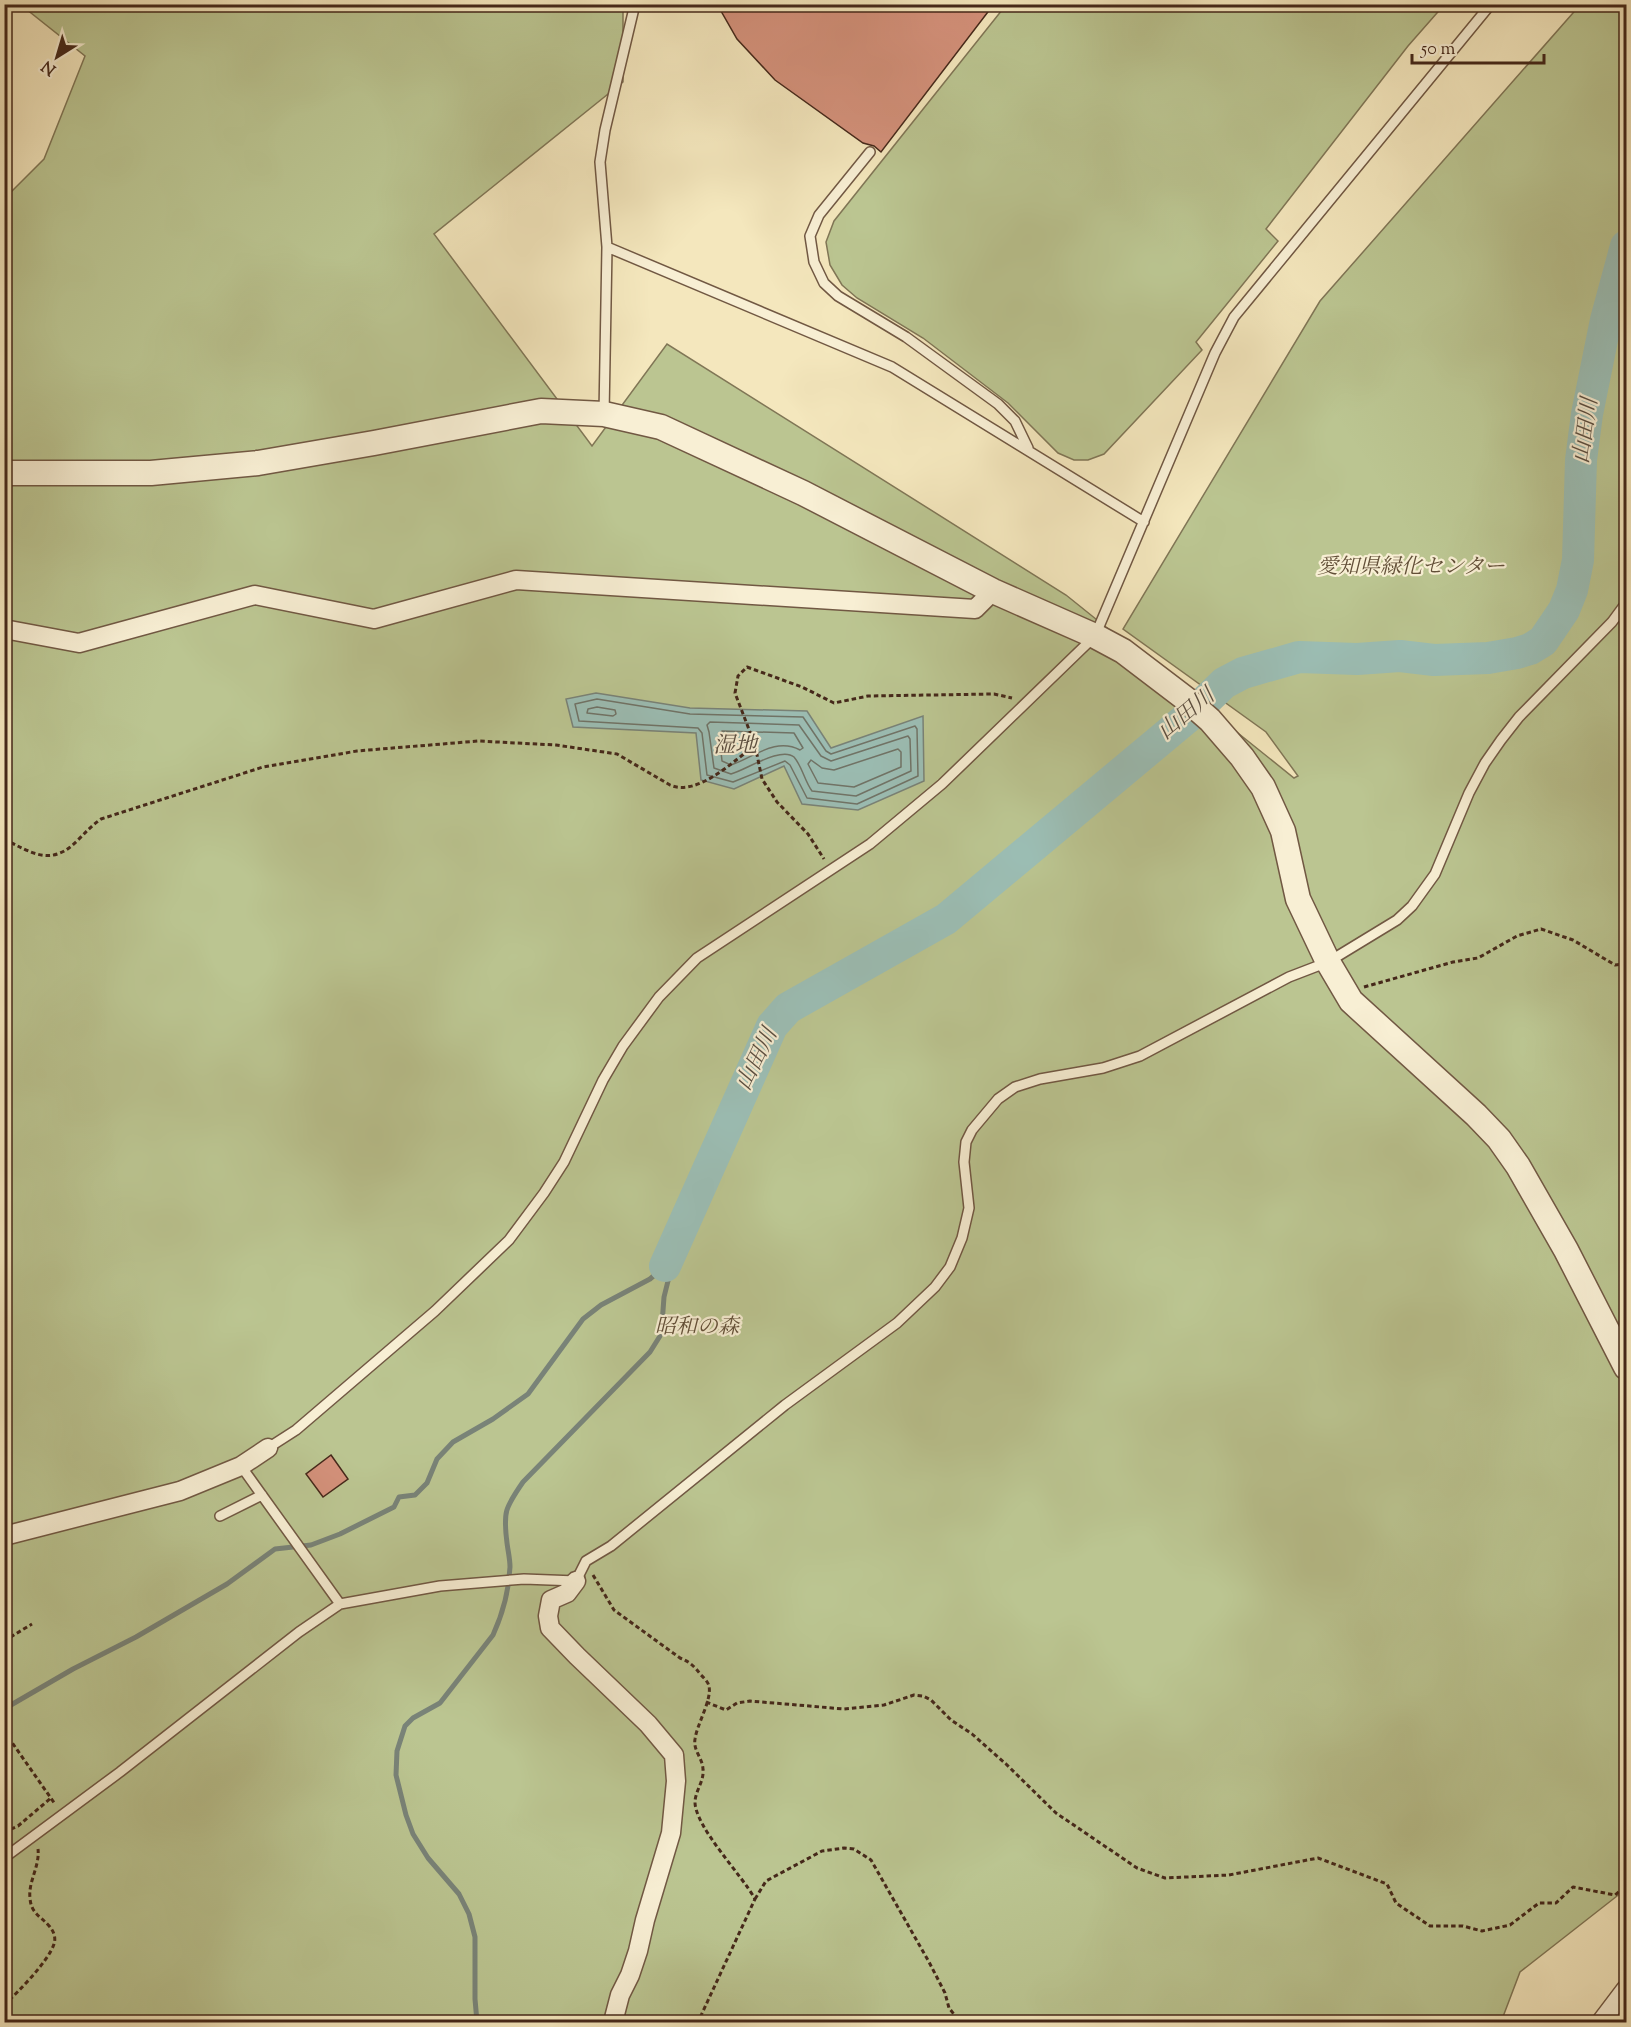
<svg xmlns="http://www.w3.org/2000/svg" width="1631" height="2027" font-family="'Sorts Mill Goudy','Noto Serif JP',serif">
<rect width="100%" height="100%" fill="#f4e7bd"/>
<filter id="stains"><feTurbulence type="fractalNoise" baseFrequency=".00333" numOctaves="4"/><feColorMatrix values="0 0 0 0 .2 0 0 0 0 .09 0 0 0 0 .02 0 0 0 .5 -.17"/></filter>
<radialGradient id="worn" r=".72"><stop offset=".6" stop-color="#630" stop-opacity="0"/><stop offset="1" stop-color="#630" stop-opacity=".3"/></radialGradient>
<path fill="#bbc591" stroke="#807656" stroke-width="1.5" d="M21 5H623V82L434 234 592 446 667 344 1066 595 1294 778 1298 776 1266 732 1123 629 1320 301 1580 5H1626V1889L1520 1972 1501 2022H5L4 199 44 159 85 56Z
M1006 5H1444L1408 46 1266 229 1278 241 1196 342 1202 350 1104 454 1088 460H1074L1058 453 1008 403 923 338 857 298 842 285 830 265 826 242 834 221Z"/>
<path fill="#9cbfb6" stroke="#798378" stroke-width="1.5" d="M596 693 690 708 807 711 831 748 923 716 924 781 858 810 802 804 784 766 734 789 701 780 696 733 573 727 566 699Z"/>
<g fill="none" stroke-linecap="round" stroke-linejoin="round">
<path stroke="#707468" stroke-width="1.5" d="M597 699 690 714 803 717 826 751 831 754 915 726 917 729 918 776 857 804 807 798 790 765 785 761 733 782 707 775 702 733 698 728 579 721 575 704Z
M597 707 615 710 616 714 613 716 587 713 588 709Z
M710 722 799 725 821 756 831 761 908 736 910 739 911 771 856 796 812 791C805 782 802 766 794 757 781 746 746 770 731 774L714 768 709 732 707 725Z
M722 731 794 733 803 748 800 750C776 737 754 757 731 765L722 761 719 734Z
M898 749 901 752V767L854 787 818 783 808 764 811 760 822 768 834 770Z"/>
<path stroke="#798378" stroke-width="5" d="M4 1709 73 1669 136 1637 227 1584 275 1549 311 1545 340 1534 394 1507 399 1497 415 1495 427 1483 437 1459 453 1442 493 1419 528 1394 583 1319 601 1305 650 1279 665 1266 669 1277 664 1297 662 1324 660 1336 650 1352 523 1482C505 1508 503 1512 507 1543 508 1551 510 1559 510 1567 509 1590 503 1613 493 1635L440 1703 413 1718 405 1726 397 1751 396 1775 406 1815 413 1834 428 1858 459 1894 469 1914 475 1937V1999L477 2022"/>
<path stroke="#9cbfb6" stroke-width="32" d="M665 1266 772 1026 788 1008 946 919 1194 712 1224 683 1243 673 1299 657 1357 659 1400 656 1434 660 1488 658 1517 653 1530 649 1543 641 1564 610 1572 590 1578 560 1581 460 1587 414 1606 320 1626 246"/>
</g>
<path fill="#d4917b" stroke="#45281a" stroke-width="1.5" d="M717 4H994L881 152 874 146 863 143 775 80 737 39Z
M331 1455 348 1479 323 1497 306 1474Z"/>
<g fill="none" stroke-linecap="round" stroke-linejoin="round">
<g stroke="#715843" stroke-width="12">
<path id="service" d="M870 152 819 215 810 236 814 262 824 283 838 296 906 337 998 404 1015 421 1028 448
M607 247 892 367 1144 522
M604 414 607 247 600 162 605 130 635 4
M268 1448 296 1430 435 1311 509 1240 544 1193 564 1162 603 1080 623 1046 659 997 697 958 870 844 942 784 1095 636 1215 353 1234 317 1491 4
M241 1466 340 1604
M220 1516 262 1495
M4 1858 120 1772 299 1632 340 1604 440 1586 524 1579 576 1581 586 1561 611 1546 785 1405 897 1323 935 1287 950 1267 962 1238 969 1208 964 1162 966 1142 972 1130 998 1099 1015 1087 1040 1079 1103 1068 1140 1056 1289 977 1328 962 1397 920 1412 906 1435 874 1469 793 1485 763 1501 740 1519 717 1612 622 1626 603"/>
</g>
<g stroke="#715843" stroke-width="21">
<path id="minor" d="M4 629 79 643 255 595 374 619 516 580 975 609 993 591
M4 1536 180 1491 241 1466 268 1448
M576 1581 567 1593 551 1600 548 1616 550 1628 577 1656 648 1724 674 1755 676 1781 671 1833 645 1920 638 1951 630 1975 620 1995 613 2022
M1601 2022 1626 1989"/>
</g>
<g stroke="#715843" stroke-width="27">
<path id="tertiary" d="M4 473H151L258 463 374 443 541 411 604 414 661 427 803 493 993 591 1095 636 1123 651 1186 699 1210 720 1242 757 1263 787 1283 831 1298 899 1328 962 1351 1001 1476 1115 1499 1139 1518 1166 1566 1250 1626 1367"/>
</g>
<path stroke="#45281a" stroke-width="3" stroke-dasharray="4.5 3" stroke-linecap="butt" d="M755 745 762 779 777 802 808 834 824 859
M4 839C32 853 51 867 77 841 85 833 91 826 101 819L263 767 357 751 478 741 556 745 617 754 670 785C697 797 734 761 755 745L735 693 738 676 747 667 802 687 834 703 868 696 994 694 1012 698
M1364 987 1453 962 1478 958 1517 936 1541 929 1573 940 1615 965 1626 964
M593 1575 614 1610 680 1658C690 1662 694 1666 701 1675 704 1678 708 1682 709 1686 712 1700 697 1724 695 1739 693 1751 703 1758 703 1770 704 1781 696 1790 695 1801 694 1826 742 1875 755 1899L698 2022
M4 1641 32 1624
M4 1643 9 1651
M706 1702 726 1710 737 1703 750 1701 844 1709 884 1705 914 1695 923 1696 931 1700 951 1720 972 1734 1006 1764 1056 1813 1137 1868 1165 1878 1229 1875 1318 1858 1387 1884 1396 1903 1430 1926H1463L1482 1931 1510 1925 1539 1903H1556L1573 1887 1615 1895 1626 1886
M4 1731 55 1804
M4 1832 18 1826 51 1798
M755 1899 766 1881 822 1851 844 1848 854 1849 871 1860 929 1962 945 1993 949 2008 957 2018 968 2022
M4 2005C18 1992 48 1962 54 1944 56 1938 54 1932 50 1927 41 1916 31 1914 30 1898 28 1882 40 1866 38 1849"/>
<use href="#service" stroke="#f8efd4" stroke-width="9"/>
<use href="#minor" stroke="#f8efd4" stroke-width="18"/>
<use href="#tertiary" stroke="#f8efd4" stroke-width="24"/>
</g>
<g text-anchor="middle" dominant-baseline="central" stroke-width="4.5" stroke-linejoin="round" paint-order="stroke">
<g font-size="21" font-style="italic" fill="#624f38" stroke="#f8efd4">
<text x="1411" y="568">愛知県緑化センター</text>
<text x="697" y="1328">昭和の森</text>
</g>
<g font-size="22" font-style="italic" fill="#5b4e41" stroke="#f8efd4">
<text transform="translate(1587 431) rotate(-82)">山田川</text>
<text transform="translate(1187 715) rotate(-40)">山田川</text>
<text x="735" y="747">湿地</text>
<text transform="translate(758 1060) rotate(-64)">山田川</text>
</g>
</g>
<rect width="1631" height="2027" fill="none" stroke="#f4e7bd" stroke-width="24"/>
<rect x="6" y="6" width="1619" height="2015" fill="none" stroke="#45281a" stroke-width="3"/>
<rect x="12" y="12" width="1607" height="2003" fill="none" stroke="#45281a" stroke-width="1.5"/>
<g transform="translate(57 57) rotate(217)" stroke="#f8efd4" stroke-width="4.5" paint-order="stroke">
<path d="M0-4.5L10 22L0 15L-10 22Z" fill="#45281a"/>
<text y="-9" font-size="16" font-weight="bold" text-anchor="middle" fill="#45281a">N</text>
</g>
<path d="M1412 54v9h132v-9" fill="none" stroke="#45281a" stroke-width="3"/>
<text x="1421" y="54" font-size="18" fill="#45281a" stroke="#f8efd4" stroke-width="4.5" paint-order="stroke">50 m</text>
<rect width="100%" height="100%" filter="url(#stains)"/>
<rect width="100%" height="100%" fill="url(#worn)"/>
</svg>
